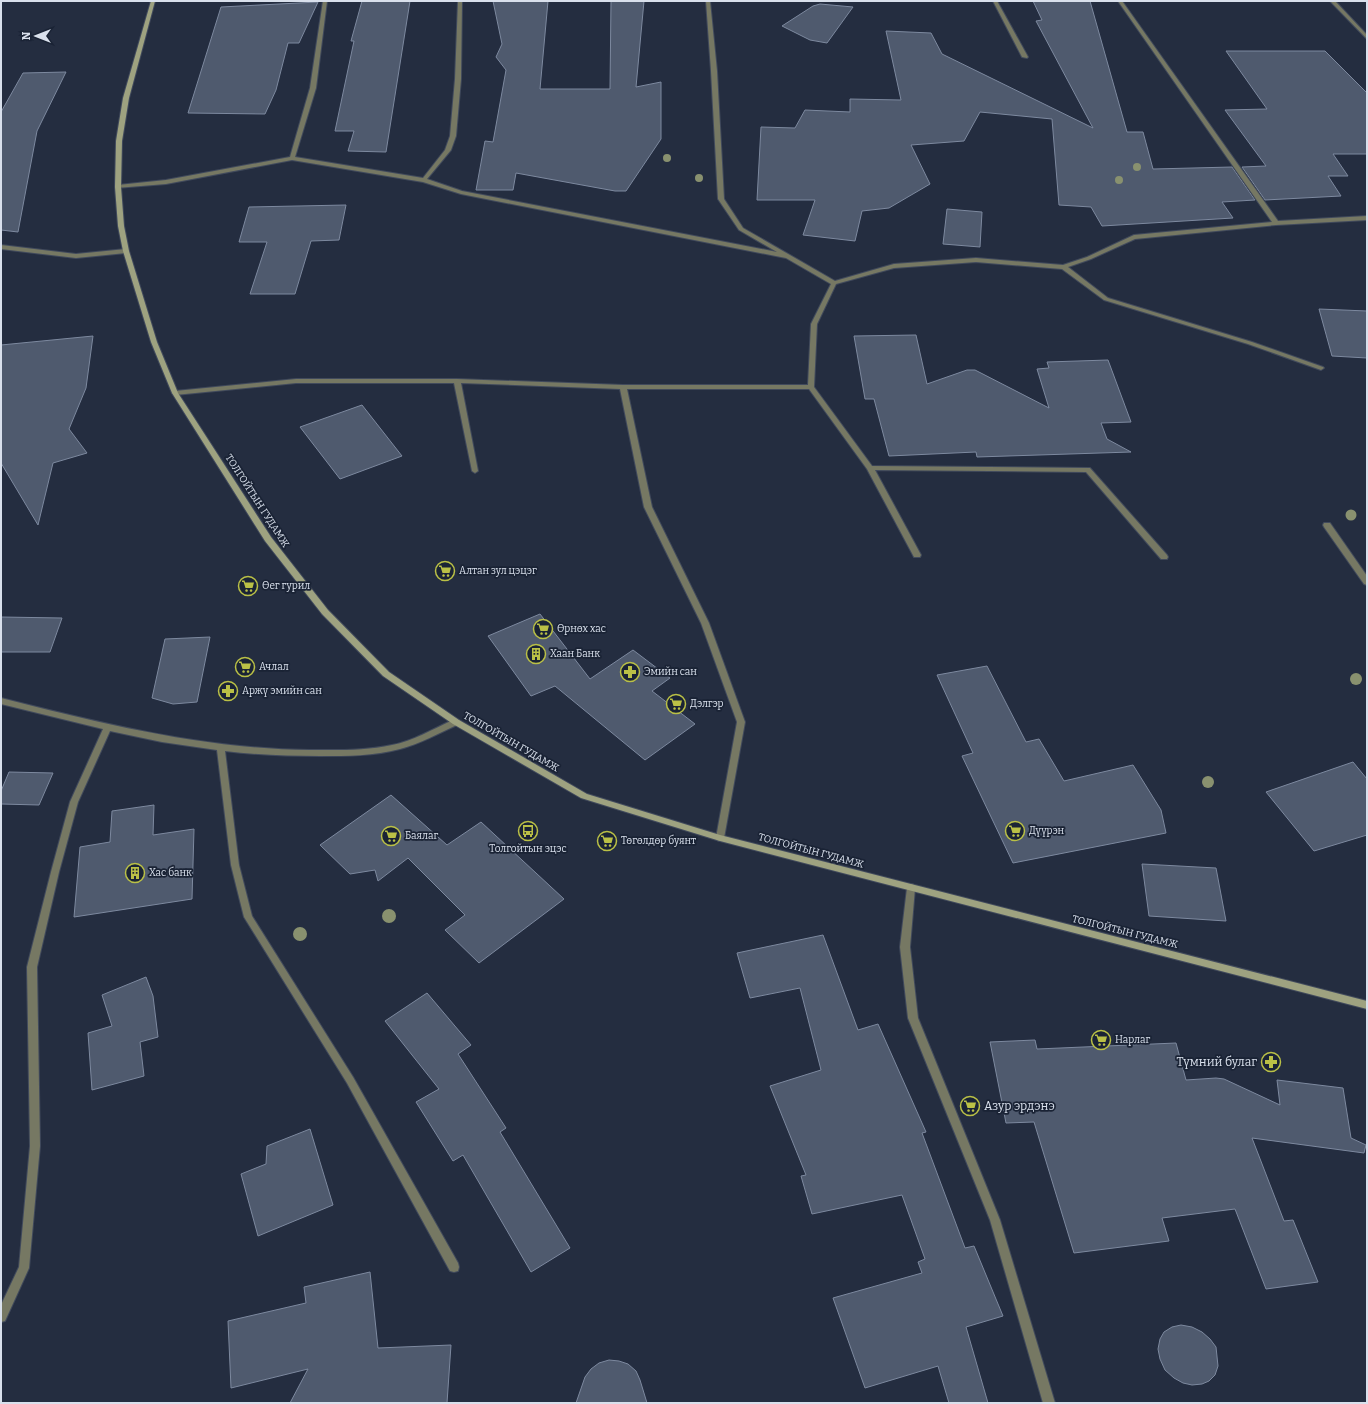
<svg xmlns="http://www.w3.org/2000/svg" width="1368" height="1404" viewBox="0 0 1368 1404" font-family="Bitter,serif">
  <rect width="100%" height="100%" fill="#242d40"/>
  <g fill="#4f5a6e" stroke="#7d899f">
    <polygon points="362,1 410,1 386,152 348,151 354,131 335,131 354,41 351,41"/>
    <polygon points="493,1 548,1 540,89 610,89 611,1 644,1 636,87 661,82 661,139 626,191 615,191 516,173 513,190 476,190 485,141 493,142 506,70 496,57 502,44"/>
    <polygon points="1033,1 1090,1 1127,132 1143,132 1153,169 1232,167 1255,200 1222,202 1233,218 1102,226 1091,207 1059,205 1052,119 980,112 964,141 911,145 930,184 889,208 862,211 855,241 803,235 815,200 757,200 761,127 795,128 805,110 850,112 850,99 901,100 886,31 931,33 942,54 1093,128 1036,21 1042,20"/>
    <polygon points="318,2 299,43 288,43 276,90 265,114 188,113 221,7"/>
    <polygon points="820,4 853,7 827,43 810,40 782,26 813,6"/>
    <polygon points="1226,51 1325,51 1367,93 1367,154 1333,154 1348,176 1328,176 1341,196 1265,200 1242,167 1266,166 1225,110 1267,109"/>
    <polygon points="66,72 37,131 18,232 1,230 1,112 23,73"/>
    <polygon points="346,205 339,240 311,241 295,294 250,294 267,242 239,242 249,207"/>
    <polygon points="947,209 982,212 980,247 943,244"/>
    <polygon points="1319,309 1367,311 1367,358 1332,356"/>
    <polygon points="916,335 927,384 967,370 975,370 1049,408 1037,369 1049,368 1047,362 1108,360 1131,422 1101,423 1107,439 1131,452 977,457 976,452 889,456 874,399 865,399 854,336"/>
    <polygon points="93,336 86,388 69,429 87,453 53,463 38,525 1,463 1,345"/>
    <polygon points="362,405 402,456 340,479 300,427"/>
    <polygon points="540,614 590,679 633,650 670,678 652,691 695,724 645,760 555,686 531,696 488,636"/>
    <polygon points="1,617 62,618 50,652 1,652"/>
    <polygon points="210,637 197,702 173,704 152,698 165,639"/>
    <polygon points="987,666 1026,742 1039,739 1064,781 1133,765 1161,810 1166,833 1013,863 962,756 973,753 937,675"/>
    <polygon points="1353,762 1367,779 1367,835 1314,851 1266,792"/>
    <polygon points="9,772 53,773 39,805 1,804 1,791"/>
    <polygon points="391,795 447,845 481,822 564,899 479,963 445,930 465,915 408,858 378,881 375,870 350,874 320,845"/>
    <polygon points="154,805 153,835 194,829 192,899 74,917 80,847 110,842 112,811"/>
    <polygon points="1142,864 1216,868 1226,921 1149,916"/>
    <polygon points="823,935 858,1030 878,1024 926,1132 922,1133 965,1248 974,1246 1003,1316 966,1327 988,1403 949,1403 938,1366 865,1388 833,1298 922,1273 918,1262 925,1259 902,1195 812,1214 801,1176 806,1175 770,1086 821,1070 800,988 750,998 737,953"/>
    <polygon points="146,977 153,996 158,1037 140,1042 144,1076 92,1090 88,1033 112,1026 102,995"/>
    <polygon points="427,993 471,1045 458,1054 506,1128 500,1132 570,1248 531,1272 463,1155 453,1161 416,1102 439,1089 385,1021"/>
    <polygon points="1035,1040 1037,1049 1176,1043 1186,1080 1216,1078 1224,1079 1280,1105 1277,1080 1343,1088 1351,1138 1366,1145 1364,1153 1252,1138 1284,1221 1293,1220 1318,1282 1266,1289 1235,1209 1162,1218 1169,1241 1074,1253 1034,1122 1006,1123 990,1042"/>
    <polygon points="310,1129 333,1205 258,1236 241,1174 266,1164 267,1146"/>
    <polygon points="370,1272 378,1348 451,1345 447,1403 290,1403 308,1369 231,1388 228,1321 306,1303 304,1287"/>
    <polygon points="1181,1325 1192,1327 1202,1332 1210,1339 1216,1347 1218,1366 1215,1375 1209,1381 1202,1384 1192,1385 1183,1383 1174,1378 1165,1370 1160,1359 1158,1349 1160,1339 1164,1332 1172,1327"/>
    <polygon points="609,1360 619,1361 628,1364 636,1371 640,1380 647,1403 576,1403 585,1377 591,1369 599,1363"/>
  </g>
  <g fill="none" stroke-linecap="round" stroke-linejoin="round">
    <g stroke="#414a5c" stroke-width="2">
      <g id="minor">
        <polygon points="323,1 327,1 316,88 295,157 423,178 445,150 450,136 455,79 458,1 462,1 461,79 456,136 451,150 427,179 462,191 777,252 739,230 718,199 711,71 706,1 710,1 717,71 724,199 743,228 835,281 894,264 976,258 1063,265 1087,257 1134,235 1272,222 1118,1 1122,1 1278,221 1367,216 1367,220 1276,225 1135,239 1091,259 1068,267 1108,298 1252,342 1323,367 1324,368 1321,370 1248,344 1104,300 1062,269 976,262 894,268 836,284 817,324 814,387 872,466 1090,468 1167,555 1168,557 1167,559 1161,559 1086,472 875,470 921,555 920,557 914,557 867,469 809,389 627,389 652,507 709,623 745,722 724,838 723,840 720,841 717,840 716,838 737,722 701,623 644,507 620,389 461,383 478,471 475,473 472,471 454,383 296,383 175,395 172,393 175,391 296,379 457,379 623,385 808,385 811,324 831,284 786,258 461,194 423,182 292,160 166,184 116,188 116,186 118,185 166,180 290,157 310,88"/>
        <polygon points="993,1 997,1 1028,57 1027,58 1022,57"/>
        <polygon points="1330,1 1335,1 1367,35 1367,39"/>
        <polygon points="1,245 76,254 126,249 129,251 126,253 76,258 1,249"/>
        <polygon points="1324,523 1330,523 1367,576 1367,585 1364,584 1324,527 1323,525"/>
        <path d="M1 698C103 724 205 749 310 750 337 750 365 751 392 745 413 741 433 729 453 720H459L460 722 459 724C439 733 420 744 400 749 374 756 347 756 320 756 289 756 257 755 225 751L239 865 252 916 353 1077 458 1263 459 1267 458 1271 454 1272 450 1271 347 1083 244 917 231 865 217 750 162 742 110 731 78 802 59 872 37 967 40 1146 29 1268 5 1321 1 1322V1305L19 1267 30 1146 27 967 51 872 70 802 103 729 1 704Z"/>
      </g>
    </g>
    <g stroke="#414a5c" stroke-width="2">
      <polygon id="tertiary" points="911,884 914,885 915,888 910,947 918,1018 1000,1220 1055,1403 1043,1403 990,1220 908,1018 900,947 907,888 908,885"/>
    </g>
    <g stroke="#414a5c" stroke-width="2">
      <polygon id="secondary" points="151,1 155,1 129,98 122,141 121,187 124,226 129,251 157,342 178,393 271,537 328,610 389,672 459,720 587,794 720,835 1367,1001 1367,1009 720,841 581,798 453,724 383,676 322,614 265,541 172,393 151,342 123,251 118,226 115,187 116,141 123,98"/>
    </g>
    <use href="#minor" fill="#767863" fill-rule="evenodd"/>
    <use href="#tertiary" fill="#767863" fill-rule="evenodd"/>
    <use href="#secondary" fill="#9ea280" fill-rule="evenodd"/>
  </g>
  <g fill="#89916f">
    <circle cx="667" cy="158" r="4"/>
    <circle cx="1137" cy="167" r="4"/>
    <circle cx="699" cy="178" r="4"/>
    <circle cx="1119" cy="180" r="4"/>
    <circle cx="1351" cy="515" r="5.5"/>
    <circle cx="1356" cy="679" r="6"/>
    <circle cx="1208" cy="782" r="6"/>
    <circle cx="389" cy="916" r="7"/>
    <circle cx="300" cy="934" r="7"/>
  </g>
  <defs>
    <g id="supermarket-ring" transform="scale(1)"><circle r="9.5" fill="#1a2335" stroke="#bac046" stroke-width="1.5"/><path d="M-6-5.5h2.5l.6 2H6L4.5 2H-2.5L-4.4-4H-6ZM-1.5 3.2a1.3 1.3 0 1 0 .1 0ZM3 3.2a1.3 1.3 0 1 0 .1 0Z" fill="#bac046"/></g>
    <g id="building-ring" transform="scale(1)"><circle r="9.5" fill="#1a2335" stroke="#bac046" stroke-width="1.5"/><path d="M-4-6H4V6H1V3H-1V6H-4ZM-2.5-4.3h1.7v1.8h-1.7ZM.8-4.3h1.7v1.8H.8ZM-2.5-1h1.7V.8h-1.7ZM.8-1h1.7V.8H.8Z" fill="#bac046"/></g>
    <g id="pharmacy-ring" transform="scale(1)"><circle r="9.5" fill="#1a2335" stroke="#bac046" stroke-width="1.5"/><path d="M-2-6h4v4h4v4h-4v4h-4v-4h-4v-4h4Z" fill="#bac046"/></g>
    <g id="bus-ring" transform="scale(1)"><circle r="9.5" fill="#1a2335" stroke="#bac046" stroke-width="1.5"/><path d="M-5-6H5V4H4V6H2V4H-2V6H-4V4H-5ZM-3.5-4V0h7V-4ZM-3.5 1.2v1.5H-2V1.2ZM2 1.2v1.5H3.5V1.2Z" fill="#bac046"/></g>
  </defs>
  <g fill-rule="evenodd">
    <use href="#supermarket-ring" x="445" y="571"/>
    <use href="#supermarket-ring" x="248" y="586"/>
    <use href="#supermarket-ring" x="543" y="629"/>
    <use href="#building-ring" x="536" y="654"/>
    <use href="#supermarket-ring" x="245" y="667"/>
    <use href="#pharmacy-ring" x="630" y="672"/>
    <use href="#pharmacy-ring" x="228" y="691"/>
    <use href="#supermarket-ring" x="676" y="704"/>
    <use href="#bus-ring" x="528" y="831"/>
    <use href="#supermarket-ring" x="1015" y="831"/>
    <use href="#supermarket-ring" x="391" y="836"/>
    <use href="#supermarket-ring" x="607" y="841"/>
    <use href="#building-ring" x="135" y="873"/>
    <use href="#supermarket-ring" x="1101" y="1040"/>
    <use href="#pharmacy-ring" x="1271" y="1062"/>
    <use href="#supermarket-ring" x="970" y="1106"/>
  </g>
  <g text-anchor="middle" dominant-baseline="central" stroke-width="3.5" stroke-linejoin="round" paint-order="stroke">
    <g font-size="10" fill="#d9e0ec" stroke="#1a2335">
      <text transform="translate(257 501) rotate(57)">ТОЛГОЙТЫН ГУДАМЖ</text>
      <text transform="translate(511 742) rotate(30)">ТОЛГОЙТЫН ГУДАМЖ</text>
      <text transform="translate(811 851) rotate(15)">ТОЛГОЙТЫН ГУДАМЖ</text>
      <text transform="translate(1125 932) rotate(14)">ТОЛГОЙТЫН ГУДАМЖ</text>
    </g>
    <g font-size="10" fill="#d9e0ec" stroke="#1a2335" text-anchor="start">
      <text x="459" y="571">Алтан зул цэцэг</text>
      <text x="262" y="586">Өег гурил</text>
      <text x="557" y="629">Өрнөх хас</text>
      <text x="550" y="654">Хаан Банк</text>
      <text x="259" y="667">Ачлал</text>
      <text x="644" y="672">Эмийн сан</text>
      <text x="242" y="691">Аржү эмийн сан</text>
      <text x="690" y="704">Дэлгэр</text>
      <text x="1029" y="831">Дүүрэн</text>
      <text x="405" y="836">Баялаг</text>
      <text x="621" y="841">Төгөлдөр буянт</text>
      <text x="528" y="849" text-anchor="middle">Толгойтын эцэс</text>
      <text x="149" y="873">Хас банк</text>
      <text x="1115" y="1040">Нарлаг</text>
    </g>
    <g font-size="12" fill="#d9e0ec" stroke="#1a2335" text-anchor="end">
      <text x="1257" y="1062">Түмний булаг</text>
      <text x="984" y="1106" text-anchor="start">Азур эрдэнэ</text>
    </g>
  </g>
  <rect width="1368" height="1404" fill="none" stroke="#d9e0ec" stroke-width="4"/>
  <g transform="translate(36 36) rotate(270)" stroke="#1a2335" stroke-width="3" paint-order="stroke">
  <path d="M0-3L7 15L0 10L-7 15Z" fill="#d9e0ec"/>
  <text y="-6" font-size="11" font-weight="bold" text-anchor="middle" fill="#d9e0ec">N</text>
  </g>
</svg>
